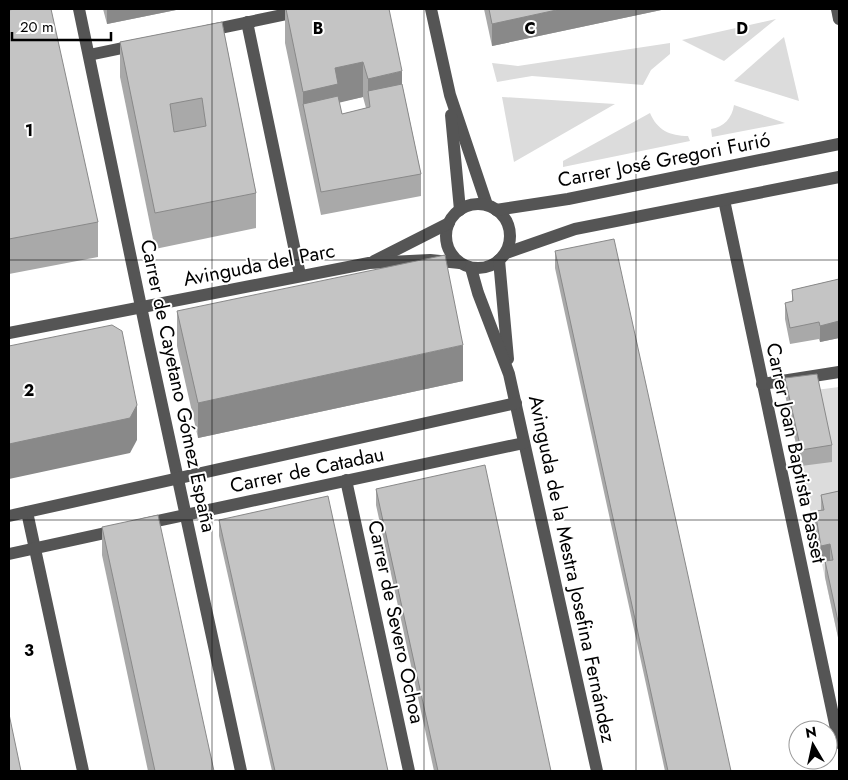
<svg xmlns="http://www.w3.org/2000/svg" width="848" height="780" viewBox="0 0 848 780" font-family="Jost,sans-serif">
  <rect width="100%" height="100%" fill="#fff"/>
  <g fill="#dcdcdc">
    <polygon points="776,19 724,61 682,40"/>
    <polygon points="784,37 799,101 734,81"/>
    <polygon points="670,43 670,54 651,70 643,85 532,76 497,82 492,63 518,66"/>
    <polygon points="502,97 615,104 514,162"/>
    <path d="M734 105 785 123 712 137 711 129C724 127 732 118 734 105Z"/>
    <path d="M650 113C657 130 670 136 688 136L690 141 563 167V161Z"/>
    <polygon points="839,387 839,642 785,394"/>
  </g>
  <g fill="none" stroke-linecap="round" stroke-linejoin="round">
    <g stroke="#555" stroke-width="12">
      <polyline points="79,9 149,345 241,771"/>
      <polyline points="431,9 450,95 487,205"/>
      <polyline points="837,9 839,19"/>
      <polyline points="247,22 300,275"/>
      <polyline points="206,31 311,9"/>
      <polyline points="89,55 137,45"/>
      <polyline points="451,115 460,210"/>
      <polyline points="724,200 839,743"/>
      <circle cx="478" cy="236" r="32"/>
      <polyline points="496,210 568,199 839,144"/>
      <polyline points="506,253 575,229 839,177"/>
      <polyline points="499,260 508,359"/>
      <polyline points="374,261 449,223"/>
      <polyline points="471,268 478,293 509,374 597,771"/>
      <polyline points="9,333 369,263 430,260 460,263"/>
      <polyline points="762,384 839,372"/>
      <polyline points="346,480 409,771"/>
      <polyline points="27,512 83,771"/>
      <polyline points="9,516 516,403"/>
      <polyline points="143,524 524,443"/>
      <polyline points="9,554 119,530"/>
    </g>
  </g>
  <g fill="#a9a9a9" fill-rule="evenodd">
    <polygon points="9,9 98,222 98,257 9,274"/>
    <polygon points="103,9 181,9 107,24"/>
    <path d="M285 9 402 84 421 174V196L321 215 285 43ZM363 97 366 108 342 114 339 102Z"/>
    <polygon points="484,9 666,9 492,46"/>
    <polygon points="222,22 256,193 256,228 155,249 120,77 120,42"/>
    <polygon points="555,251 731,771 665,771 555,268"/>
    <polygon points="839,279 839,338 820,342 819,339 790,344 785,319 785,303 792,301 792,290"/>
    <polygon points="177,311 463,381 198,438 177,346"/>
    <polygon points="785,378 832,445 832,462 801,466 785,394"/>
    <polygon points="376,489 551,771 434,771 376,505"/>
    <polygon points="839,491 839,642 825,577 825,561 821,562 815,527 815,511 821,510 821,495"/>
    <polygon points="219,520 388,771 272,771 219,536"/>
    <polygon points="102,527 214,771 148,771 102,555"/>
  </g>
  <g fill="#898989">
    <polygon points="107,9 181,9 107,24"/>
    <polygon points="561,9 666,9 492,46 492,24"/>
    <polygon points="363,62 363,97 338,103 303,104 303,92 335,68"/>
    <polygon points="402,71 402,107 368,91 368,79"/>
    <polygon points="839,321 839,338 820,342 820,326"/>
    <polygon points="463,345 463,381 198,438 198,403"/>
    <polygon points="137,405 137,440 130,453 9,479 9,444"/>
    <polygon points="830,544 830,560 821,562 821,546"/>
  </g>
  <g fill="#c4c4c4" stroke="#898989" fill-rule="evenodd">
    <polygon points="15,9 51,9 98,222 9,239 9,10"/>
    <polygon points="286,9 389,9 402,71 368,79 363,62 335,68 338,84 303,92"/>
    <polygon points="489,9 561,9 492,24"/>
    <path d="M222 22 256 193 155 213 120 42ZM202 98 206 126 174 132 170 104Z"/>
    <polygon points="402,84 421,174 321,192 303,104 338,96 342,114 370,107 368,91"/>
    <polygon points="614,239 731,771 668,771 555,251"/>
    <polygon points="445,255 463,345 198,403 177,311"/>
    <polygon points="839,279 839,321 820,326 819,322 790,328 785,303 793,301 792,290"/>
    <polygon points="112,325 122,331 137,405 130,418 9,444 9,346"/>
    <polygon points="817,374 832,445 801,450 785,378"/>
    <polygon points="485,465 551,771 438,771 376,489"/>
    <polygon points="839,491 839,626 825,561 833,560 830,544 821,546 815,511 824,510 821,495"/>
    <polygon points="328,496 388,771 275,771 219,520"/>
    <polygon points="158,515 214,771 155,771 102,527"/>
    <polygon points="9,714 21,771 9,771"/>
  </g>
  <path fill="none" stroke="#000" stroke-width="1" stroke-opacity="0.55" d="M212 9V771M424 9V771M636 9V771M9 260H839M9 520H839"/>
  <g text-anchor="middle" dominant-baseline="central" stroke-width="4" stroke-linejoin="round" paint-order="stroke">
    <g font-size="20" fill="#000" stroke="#fff">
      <text transform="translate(664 160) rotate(-11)">Carrer José Gregori Furió</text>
      <text transform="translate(259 265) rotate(-11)">Avinguda del Parc</text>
      <text transform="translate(178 386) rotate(78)">Carrer de Cayetano Gómez España</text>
      <text transform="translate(796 453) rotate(78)">Carrer Joan Baptista Basset</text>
      <text transform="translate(307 470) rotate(-12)">Carrer de Catadau</text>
      <text transform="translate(572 569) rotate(78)">Avinguda de la Mestra Josefina Fernández</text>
      <text transform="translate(396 622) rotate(78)">Carrer de Severo Ochoa</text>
    </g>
  </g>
  <g font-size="16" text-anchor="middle" font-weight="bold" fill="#000" stroke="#fff" stroke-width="4" stroke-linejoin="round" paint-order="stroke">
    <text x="318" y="34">B</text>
    <text x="530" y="34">C</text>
    <text x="742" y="34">D</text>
    <text x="29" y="136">1</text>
    <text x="29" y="396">2</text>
    <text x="29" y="656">3</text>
  </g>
  <rect width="848" height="780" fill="none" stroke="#000000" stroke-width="20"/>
  <g transform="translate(813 745) rotate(351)"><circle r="24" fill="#ffffff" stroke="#999999"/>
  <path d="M0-4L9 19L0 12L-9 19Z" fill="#000000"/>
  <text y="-8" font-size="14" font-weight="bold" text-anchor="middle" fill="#000000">N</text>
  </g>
  <path d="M12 32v8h99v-8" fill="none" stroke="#000000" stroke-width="2.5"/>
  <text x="20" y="32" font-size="15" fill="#000000" stroke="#ffffff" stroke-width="4" paint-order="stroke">20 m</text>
</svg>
